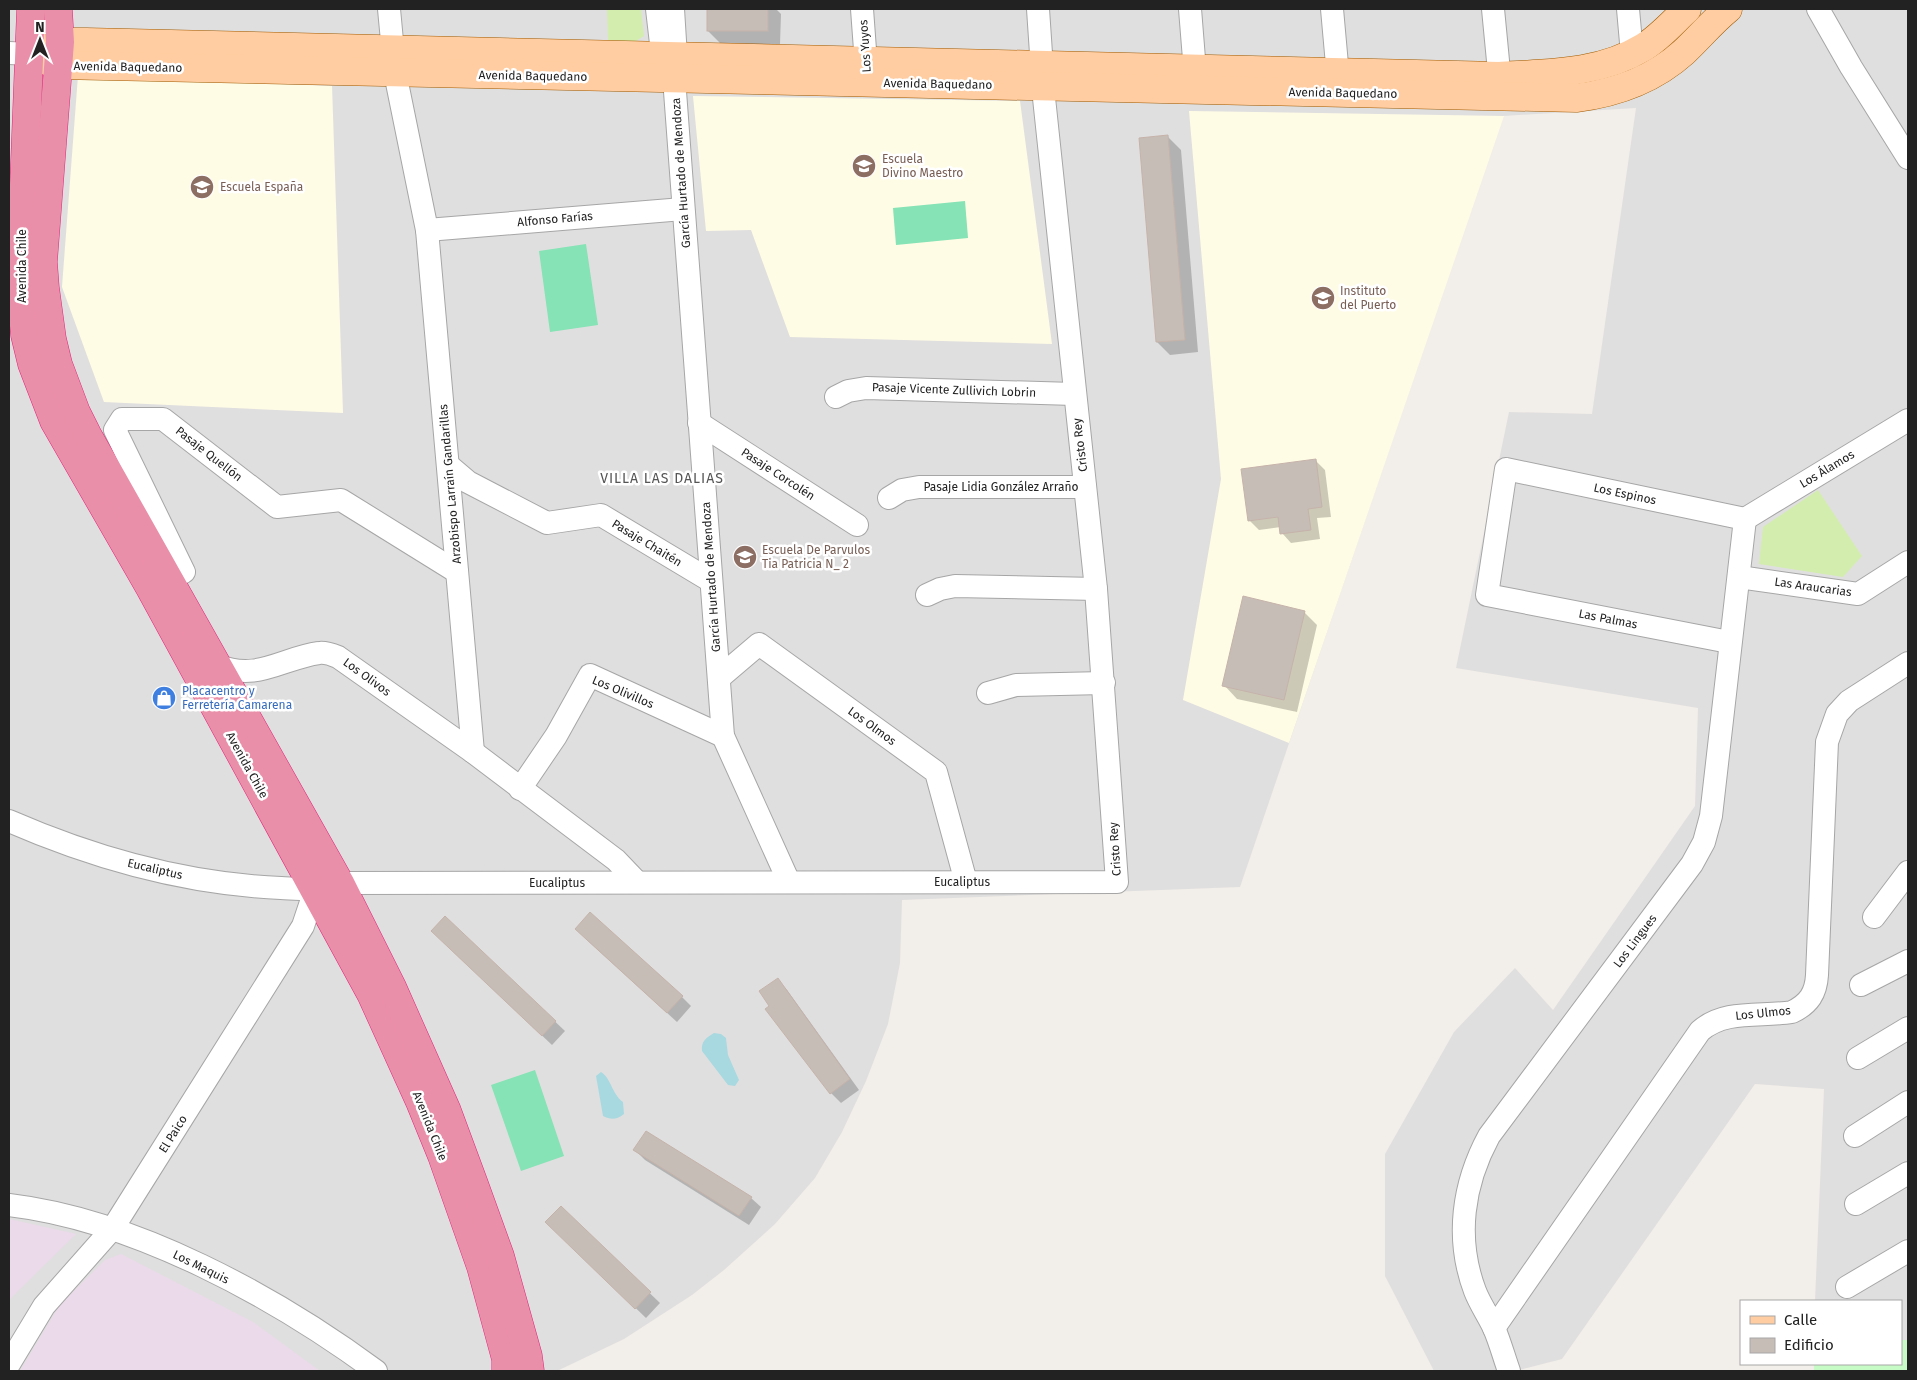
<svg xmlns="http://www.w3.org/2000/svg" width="1917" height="1380" viewBox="0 0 1917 1380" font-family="'Fira Sans',sans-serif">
  <rect width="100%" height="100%" fill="#f2eee9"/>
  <polygon fill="#e0dfdf" points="9,9 1908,9 1908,1371 1814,1371 1814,1364 1901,1364 1901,1301 1815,1301 1824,1089 1755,1084 1562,1359 1515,1371 1434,1371 1385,1276 1385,1154 1454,1032 1515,968 1553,1010 1695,806 1698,708 1456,668 1509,412 1592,414 1636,108 1503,116 1240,887 902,900 900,963 888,1024 866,1081 842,1132 815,1178 775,1224 724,1270 692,1295 624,1339 557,1371 9,1371"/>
  <g fill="#ebdaea">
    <polygon points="9,1219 76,1234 9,1300"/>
    <polygon points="121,1254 253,1322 320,1371 20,1371 59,1306 105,1260"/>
  </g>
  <g fill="#fffce5">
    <polygon points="78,76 332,86 343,413 104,402 62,287"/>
    <polygon points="693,96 1020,101 1052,344 790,337 751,230 706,231"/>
    <polygon points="1189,111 1504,116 1289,743 1183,700 1221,479"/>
  </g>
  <g fill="#d3edae">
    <polygon points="607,9 641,9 644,36 636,41 608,41"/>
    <polygon points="1818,490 1862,556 1843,577 1759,564 1763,527"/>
  </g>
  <polygon fill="#c7fbc6" points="1901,1340 1908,1340 1908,1371 1814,1371 1814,1364 1901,1364"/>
  <g fill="#85e3b5">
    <polygon points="965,201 968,238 896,245 893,208"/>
    <polygon points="586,244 598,325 550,332 539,251"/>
    <polygon points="535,1070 564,1156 521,1171 491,1085"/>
  </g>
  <g fill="#a8d9e0">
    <path d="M714 1033 721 1034 726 1038 728 1055 739 1080 735 1086 728 1085 702 1051C701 1041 706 1038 714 1033Z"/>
    <path d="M601 1072C611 1078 612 1094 623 1102L624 1114C616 1120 611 1120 603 1116L596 1076Z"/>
  </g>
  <g fill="#0003">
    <polygon points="709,9 776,9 781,14 780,44 721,44 708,31"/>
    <polygon points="1168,137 1181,150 1198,352 1170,355 1157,342"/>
    <polygon points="1315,460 1325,470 1331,517 1317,518 1320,539 1291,543 1282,533 1281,527 1259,530 1249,520"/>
    <polygon points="1304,612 1317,625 1297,712 1237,699 1224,685"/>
    <polygon points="445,917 565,1031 552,1045 442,941"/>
    <polygon points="586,939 682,997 691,1006 677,1022"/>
    <polygon points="777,980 787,990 859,1090 841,1103 831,1093 771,1007"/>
    <polygon points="635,1150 751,1198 761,1207 749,1225 645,1160"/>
    <polygon points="561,1208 660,1303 646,1318 557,1232"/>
  </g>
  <g fill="#c7bdb7" stroke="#c5b3aa">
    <rect x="707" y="9" width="61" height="22"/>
    <polygon points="1168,135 1185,340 1156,342 1139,138"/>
    <polygon points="1316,459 1322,507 1308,509 1311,530 1280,534 1278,517 1248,521 1241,469"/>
    <polygon points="1243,596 1305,611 1284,700 1222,686"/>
    <polygon points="590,912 683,996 667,1013 575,929"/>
    <polygon points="445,916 556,1021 542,1036 431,931"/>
    <polygon points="778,978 850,1079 830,1094 765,1009 769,1006 759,991"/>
    <polygon points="646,1131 752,1197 739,1216 633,1150"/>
    <polygon points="561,1206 651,1292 635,1309 545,1222"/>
  </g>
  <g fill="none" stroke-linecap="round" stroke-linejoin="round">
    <g stroke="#a6a6a6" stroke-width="24">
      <g id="minor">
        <polyline points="389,9 395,73 427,230 473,752"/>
        <polyline points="657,9 662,52"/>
        <polyline points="673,9 676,57 674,78 723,736 789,882"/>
        <polyline points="862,9 867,77"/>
        <polyline points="1190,9 1196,84"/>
        <polyline points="1332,9 1339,87"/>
        <polyline points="1493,9 1501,92"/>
        <polyline points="1628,9 1632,54"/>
        <polyline points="1818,9 1851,67 1908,158"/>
        <polyline points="9,53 30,54"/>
        <polyline points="427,230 683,209"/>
        <polyline points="836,397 848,391 866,388 1074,394"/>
        <polyline points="699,423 857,525"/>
        <polyline points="448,465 468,482 547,523 601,515 711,581"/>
        <polyline points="889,498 902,490 919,487 1085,487"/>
        <polyline points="1745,519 1908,420"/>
        <polyline points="1739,577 1858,594 1908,562"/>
        <polyline points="169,579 184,572 115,430 122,419 163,419 277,507 341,500 457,572"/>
        <polyline points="927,595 940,589 955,586 1096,589"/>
        <polyline points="1729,642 1487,595 1506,469 1745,519"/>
        <path d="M217 665C257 682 282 658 319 653 325 652 333 655 338 657L473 752 616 860 637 882"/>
        <polyline points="719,678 759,644 936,772 966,882"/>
        <polyline points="988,693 1016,685 1104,683"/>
        <polyline points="520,789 556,736 590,675 723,736"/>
        <path d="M9 821C94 858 187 884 281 888 301 889 321 892 340 883L1117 882 1096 589 1044 98 1038 9"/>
        <polyline points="1874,917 1908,872"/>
        <polyline points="1861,985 1908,961"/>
        <polyline points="1858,1058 1908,1028"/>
        <polyline points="1855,1136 1908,1102"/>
        <polyline points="1856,1204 1908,1173"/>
        <path d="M9 1205C135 1220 274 1296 376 1371"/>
        <polyline points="1847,1287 1908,1251"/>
        <path d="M1494 1328 1700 1031C1725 1009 1761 1017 1792 1012 1809 1004 1816 993 1817 975L1827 742 1837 714 1849 701 1908 663"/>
        <polyline points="9,1364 44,1306 113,1228 303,926 315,890"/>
        <path d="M1509 1371C1504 1357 1500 1342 1494 1328 1488 1315 1480 1304 1475 1291 1455 1238 1463 1184 1489 1136L1692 864 1704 842 1711 816 1745 519"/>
      </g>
    </g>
    <g stroke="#a05b00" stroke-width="29">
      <g id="major">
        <path d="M38 51 60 42H86L1499 76C1549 73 1600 74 1644 47 1660 37 1673 22 1687 9"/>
        <path d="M30 54 57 65 1576 98C1616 93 1653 80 1684 52 1699 38 1712 22 1728 9"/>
      </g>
    </g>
    <g stroke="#e12578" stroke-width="29">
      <g id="highway">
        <polyline points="31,9 20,286 25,335 32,364 54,421 150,588 371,994 420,1102 442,1156 481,1267 506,1359 506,1371"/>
        <polyline points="58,9 60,42 43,262 45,288 52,339 58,364 76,412 87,434 340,883 392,987 447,1111 474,1184 500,1256 528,1356 530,1371"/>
      </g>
    </g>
    <use href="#minor" stroke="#fff" stroke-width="22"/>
    <use href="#major" stroke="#ffcda1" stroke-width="28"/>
    <use href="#highway" stroke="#ea8fa9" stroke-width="28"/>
  </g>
  <defs>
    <g id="school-disc" transform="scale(1.25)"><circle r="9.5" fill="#8d6e63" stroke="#fff"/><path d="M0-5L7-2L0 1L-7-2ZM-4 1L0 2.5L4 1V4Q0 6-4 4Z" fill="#fff"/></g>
    <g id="shop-disc" transform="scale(1.25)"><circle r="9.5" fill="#3f7fe0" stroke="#fff"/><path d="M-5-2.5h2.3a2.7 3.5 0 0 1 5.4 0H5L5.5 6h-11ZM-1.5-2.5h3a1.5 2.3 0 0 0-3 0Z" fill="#fff"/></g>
  </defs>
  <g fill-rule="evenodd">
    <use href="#school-disc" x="864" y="166"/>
    <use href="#school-disc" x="202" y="187"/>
    <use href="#school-disc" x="1323" y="298"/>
    <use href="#school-disc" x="745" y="557"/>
    <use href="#shop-disc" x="164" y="698"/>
  </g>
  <g text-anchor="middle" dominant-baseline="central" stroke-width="5" stroke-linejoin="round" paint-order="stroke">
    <g font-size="12" fill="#222" stroke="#fff">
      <text transform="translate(865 46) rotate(-94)">Los Yuyos</text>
      <text transform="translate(128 67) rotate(1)">Avenida Baquedano</text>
      <text transform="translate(533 76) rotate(1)">Avenida Baquedano</text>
      <text transform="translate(938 84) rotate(1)">Avenida Baquedano</text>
      <text transform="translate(1343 93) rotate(1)">Avenida Baquedano</text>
      <text transform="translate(681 173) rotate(-94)">García Hurtado de Mendoza</text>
      <text transform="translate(555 219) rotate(-5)">Alfonso Farías</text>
      <text transform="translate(22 266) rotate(-90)">Avenida Chile</text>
      <text transform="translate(954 390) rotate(2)">Pasaje Vicente Zullivich Lobrin</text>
      <text transform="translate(1080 445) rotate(-97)">Cristo Rey</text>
      <text transform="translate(209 454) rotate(38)">Pasaje Quellón</text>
      <text transform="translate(1827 469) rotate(-31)">Los Álamos</text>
      <text transform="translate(778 474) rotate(33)">Pasaje Corcolén</text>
      <text transform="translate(450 484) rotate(-95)">Arzobispo Larraín Gandarillas</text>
      <text x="1001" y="487">Pasaje Lidia González Arraño</text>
      <text transform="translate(1625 494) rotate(12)">Los Espinos</text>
      <text transform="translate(647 543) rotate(31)">Pasaje Chaitén</text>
      <text transform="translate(711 577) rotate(-94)">García Hurtado de Mendoza</text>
      <text transform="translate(1813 587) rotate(8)">Las Araucarias</text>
      <text transform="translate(1608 619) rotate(11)">Las Palmas</text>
      <text transform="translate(367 677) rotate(36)">Los Olivos</text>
      <text transform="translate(623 692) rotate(23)">Los Olivillos</text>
      <text transform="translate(872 726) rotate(36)">Los Olmos</text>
      <text transform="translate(247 765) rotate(61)">Avenida Chile</text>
      <text transform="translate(1115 849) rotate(-94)">Cristo Rey</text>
      <text transform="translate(155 869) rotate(13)">Eucaliptus</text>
      <text x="962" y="882">Eucaliptus</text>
      <text x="557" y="883">Eucaliptus</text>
      <text transform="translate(1635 941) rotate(-53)">Los Lingues</text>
      <text transform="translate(1763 1013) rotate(-6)">Los Ulmos</text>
      <text transform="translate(430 1126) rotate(68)">Avenida Chile</text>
      <text transform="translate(173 1134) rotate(-58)">El Paico</text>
      <text transform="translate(201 1267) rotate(26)">Los Maquis</text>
    </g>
    <g font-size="12" fill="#785e54" stroke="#fff" text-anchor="start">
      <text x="882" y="159">Escuela<tspan x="882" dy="14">Divino Maestro</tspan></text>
      <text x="220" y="187">Escuela España</text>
      <text x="1340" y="291">Instituto<tspan x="1340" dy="14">del Puerto</tspan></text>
      <text x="762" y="550">Escuela De Parvulos<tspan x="762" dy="14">Tia Patricia N_ 2</tspan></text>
    </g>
    <g font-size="12" fill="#366cbe" stroke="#fff" text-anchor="start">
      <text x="182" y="691">Placacentro y<tspan x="182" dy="14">Ferretería Camarena</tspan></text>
    </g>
    <g font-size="14" letter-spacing="1" fill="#555" stroke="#fff">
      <text x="662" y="478">VILLA LAS DALIAS</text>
    </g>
  </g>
  <rect width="1917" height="1380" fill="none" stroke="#222222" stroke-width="20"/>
  <rect x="1740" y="1300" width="162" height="65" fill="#ffffff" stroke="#a7a7a7"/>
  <rect x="1750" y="1316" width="25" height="8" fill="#ffcda1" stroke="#a7a7a7"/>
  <text x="1784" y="1325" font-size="15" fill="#222222">Calle</text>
  <rect x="1750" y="1338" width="25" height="15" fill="#c7bdb7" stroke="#a7a7a7"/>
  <text x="1784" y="1350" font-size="15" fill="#222222">Edificio</text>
  <g transform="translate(40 40)" stroke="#ffffff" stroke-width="4" paint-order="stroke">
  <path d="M0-4L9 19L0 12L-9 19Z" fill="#222222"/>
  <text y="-8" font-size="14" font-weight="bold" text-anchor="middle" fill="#222222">N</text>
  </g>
</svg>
